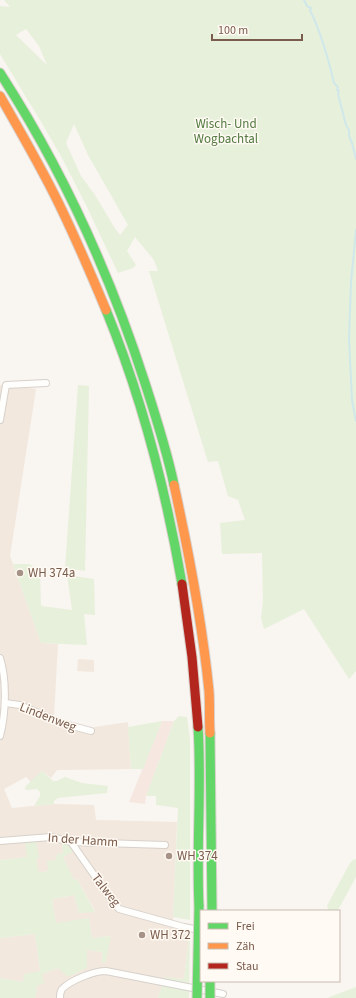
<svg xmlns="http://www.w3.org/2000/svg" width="356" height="998" viewBox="0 0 356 998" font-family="'Source Sans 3',sans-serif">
  <rect width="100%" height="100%" fill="#f9f5f0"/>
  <g fill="#f2e8de">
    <polygon points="0,385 36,389 10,556 41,643 58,644 54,716 88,728 128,722 131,769 57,770 51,778 42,771 31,782 26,777 4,789 12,808 54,804 94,805 96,820 177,822 173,924 190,927 184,979 165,977 158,998 35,998 37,986 42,974 58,968 87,950 102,952 108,948 110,936 92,938 89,918 56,924 52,899 74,895 79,913 95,911 77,879 74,881 63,857 63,853 56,860 48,871 38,873 36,859 39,858 28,857 0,860"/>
    <polygon points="78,659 94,660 94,672 77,671"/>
    <polygon points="35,934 40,971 23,982 0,978 0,938"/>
  </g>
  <polygon fill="#f6e8e1" points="162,721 174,721 146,796 145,804 129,802"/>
  <g fill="#e7f0db" fill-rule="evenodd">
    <path d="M4 0H356V671L349 679 304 609 264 629 261 618 263 601 262 553 222 554 220 523 245 520 238 500 228 496 218 461 208 462 149 271H158L154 260 135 237 127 251 136 265 133 268 118 273 86 205 62 158 43 125 0 54V6L10 7ZM26 29 39 46 47 65 16 35ZM74 124 88 155 128 225 120 235 114 227 95 195 81 176 66 143Z"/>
    <polygon points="78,385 89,386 85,571 65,568"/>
    <polygon points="13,564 29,564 40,570 41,606 72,610 67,575 94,579 95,615 84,614 87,645 41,643"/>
    <polygon points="179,716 187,717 190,740 190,920 173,917 178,808 156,805 156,796 146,796 174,721"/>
    <polygon points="162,721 143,769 131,769 128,727"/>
    <polygon points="42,771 53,781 57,781 65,777 68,778 82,783 108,786 107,793 58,798 54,801 54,804 34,806 40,796 40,792 37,789 26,790 25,788 26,786"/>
    <polygon points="36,841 39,858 36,859 39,873 48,871 47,861 56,860 55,855 63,853 62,843 69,845 74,851 63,857 74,880 77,879 95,912 79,913 74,895 52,899 56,923 89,918 92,938 111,936 106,962 102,963 102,952 87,950 87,968 68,977 58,968 42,974 44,983 37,986 35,998 0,998 0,978 23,982 24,974 40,971 35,934 0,938 0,860 27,857 25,842"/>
    <polygon points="356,859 356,877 338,910 329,911 327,906 329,902 350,863 353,860"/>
    <polygon points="190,927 189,998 158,998 165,977 184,979"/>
    <polygon points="356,987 356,998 327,998"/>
  </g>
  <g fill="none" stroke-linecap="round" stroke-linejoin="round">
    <g stroke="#d0e8ea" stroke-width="2">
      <path d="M304 0 307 6 311 8 310 10C321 33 328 57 334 83L338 87 337 90 339 91 338 94 346 125 349 130V136L352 143 356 159"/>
      <polyline points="356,230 351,282 349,339 352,400 356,421"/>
    </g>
    <g stroke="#d7d1cb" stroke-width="8">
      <g id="street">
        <polyline points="0,420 6,385 46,383"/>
        <path d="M0 658C7 680 6 713 0 736"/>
        <polyline points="5,703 20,705 61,723 91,731"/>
        <polyline points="0,841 51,837 71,842 165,845"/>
        <polyline points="71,842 113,902 119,909 184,927 199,930"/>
        <path d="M60 998C60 995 60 992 62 989 71 980 94 971 106 971L223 994"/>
      </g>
    </g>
    <g stroke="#dad1cc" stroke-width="11">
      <g id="fast">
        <path d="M0 73C62 169 110 274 145 383 156 417 167 451 174 485"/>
        <path d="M106 310C142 398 166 491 182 584"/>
        <path d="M198 727C202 787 196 846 199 906"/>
        <polyline points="210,733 212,911"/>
      </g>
    </g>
    <g stroke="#dad1cc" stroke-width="11">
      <g id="slow">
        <path d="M0 96C20 131 41 167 59 204 76 239 91 274 106 310"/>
        <path d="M174 485C189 553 202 621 209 691 210 705 209 719 210 733"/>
      </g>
    </g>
    <g stroke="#dad1cc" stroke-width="11">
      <polyline id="jam" points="182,584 192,657 198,727"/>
    </g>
    <use href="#street" stroke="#fefefd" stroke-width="6"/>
    <use href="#fast" stroke="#63d668" stroke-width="9"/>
    <use href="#slow" stroke="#ff974d" stroke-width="9"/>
    <use href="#jam" stroke="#b3261e" stroke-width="9"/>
    <g stroke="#dad1cc" stroke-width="11" stroke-linecap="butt">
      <g id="fast-bridge">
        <polyline points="210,981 210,998"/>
        <polyline points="197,998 199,906"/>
      </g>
    </g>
    <use href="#fast-bridge" stroke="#63d668" stroke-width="9"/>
  </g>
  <g fill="#a69286" stroke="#fffaf3" stroke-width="1.5">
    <circle cx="20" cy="573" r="4"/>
    <circle cx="169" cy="856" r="4"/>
    <circle cx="142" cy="935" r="4"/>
  </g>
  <g text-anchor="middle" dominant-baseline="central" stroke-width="3" stroke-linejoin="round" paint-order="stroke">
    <g font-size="13" fill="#537a41" stroke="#fffaf3">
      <text x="226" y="124">Wisch- Und<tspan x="226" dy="15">Wogbachtal</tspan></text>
    </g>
    <g font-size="13" fill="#7a5c4d" stroke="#fffaf3" text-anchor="start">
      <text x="28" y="573">WH 374a</text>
      <text x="177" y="856">WH 374</text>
      <text x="150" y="935">WH 372</text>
    </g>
    <g font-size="13" fill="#7a5c4d" stroke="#fffaf3">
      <text transform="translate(48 717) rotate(21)">Lindenweg</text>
      <text transform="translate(83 840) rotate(4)">In der Hamm</text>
      <text transform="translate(106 890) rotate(52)">Talweg</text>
    </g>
  </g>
  <rect x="200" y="910" width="140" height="72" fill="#fffaf3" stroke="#cabbb1"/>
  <rect x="208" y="923" width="20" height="6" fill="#63d668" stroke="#cabbb1"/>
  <text x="236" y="930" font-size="12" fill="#7a5c4d">Frei</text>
  <rect x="208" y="943" width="20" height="6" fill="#ff974d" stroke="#cabbb1"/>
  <text x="236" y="950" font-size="12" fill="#7a5c4d">Zäh</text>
  <rect x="208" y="963" width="20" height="6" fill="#b3261e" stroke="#cabbb1"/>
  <text x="236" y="970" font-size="12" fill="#7a5c4d">Stau</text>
  <path d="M212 34v6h90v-6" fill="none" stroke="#7a5c4d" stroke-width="2"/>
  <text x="218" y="34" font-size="12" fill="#7a5c4d" stroke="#fffaf3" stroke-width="3" paint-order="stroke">100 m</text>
</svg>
